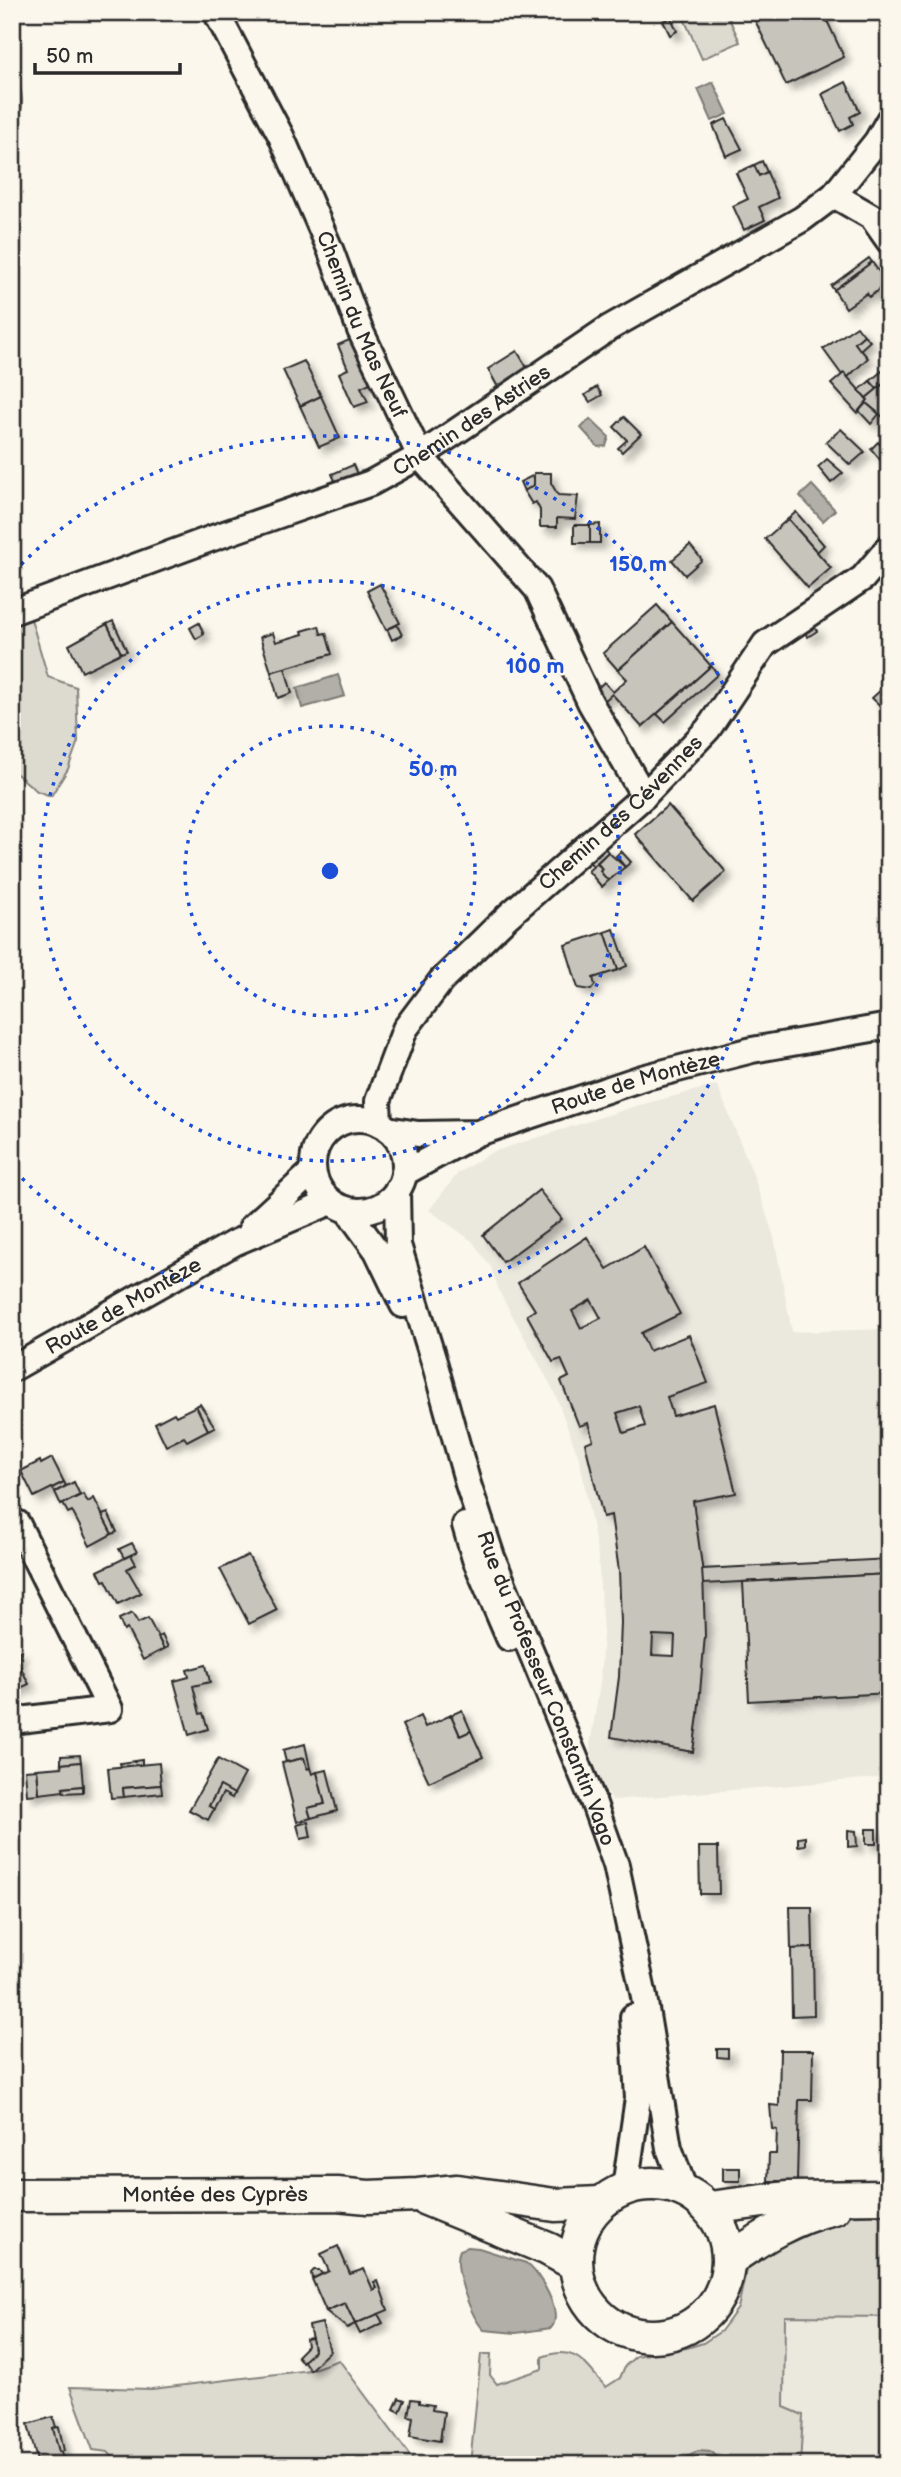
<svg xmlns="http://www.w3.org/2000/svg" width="901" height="2477" viewBox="0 0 901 2477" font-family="'Balsamiq Sans',sans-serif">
  <defs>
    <filter id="shadow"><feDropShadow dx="6" dy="6" stdDeviation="3.5" flood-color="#0004"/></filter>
  </defs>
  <rect width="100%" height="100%" fill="#fbf7ec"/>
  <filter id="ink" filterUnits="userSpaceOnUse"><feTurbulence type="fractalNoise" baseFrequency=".0143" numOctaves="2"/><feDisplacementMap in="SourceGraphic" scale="14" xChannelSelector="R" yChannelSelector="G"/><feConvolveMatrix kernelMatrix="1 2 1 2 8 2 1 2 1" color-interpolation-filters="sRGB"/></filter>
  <g filter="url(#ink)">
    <g fill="#ebe8de">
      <polygon points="717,1085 753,1174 774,1237 792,1332 889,1329 889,1777 612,1800 595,1772 590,1744 600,1684 603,1634 598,1556 580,1461 554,1391 500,1293 491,1267 472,1241 429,1210 458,1173 492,1152 636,1106"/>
      <polygon points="785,2316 889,2317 889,2465 800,2465 803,2415 784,2407"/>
    </g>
    <g fill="#dddad0" stroke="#84827e" stroke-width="2">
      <polygon points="681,12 726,12 740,42 702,59"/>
      <path d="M12 61C17 79 32 109 12 122Z"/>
      <polygon points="31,619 48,677 76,687 78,741 68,769 51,796 37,791 12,770 12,625"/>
      <path d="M889 2213V2317L785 2316 784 2407 803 2415 800 2465H470L481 2354H491L490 2375 497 2384 542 2369V2357C577 2344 585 2365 606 2387L620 2378 625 2366 636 2356 687 2348 703 2343 721 2331 738 2308 746 2271 757 2258 805 2236 832 2217Z"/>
      <polygon points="339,2360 417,2465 120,2465 108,2452 93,2450 70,2387 152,2389 310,2370"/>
    </g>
    <g fill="#b1afa7" stroke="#7b7a75" stroke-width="2">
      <polygon points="713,82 728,114 712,121 698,89"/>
      <polygon points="590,419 609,437 606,446 598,447 581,428"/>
      <polygon points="812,485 835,510 823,521 800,496"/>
      <polygon points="338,675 345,696 302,708 297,688"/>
      <path d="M468 2247 479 2248 526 2263C540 2273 564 2314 551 2328L516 2333 484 2330C471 2317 452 2267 460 2250Z"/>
      <polygon points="698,2451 712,2452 725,2465 674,2465"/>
    </g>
    <g fill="#c7c4bc" stroke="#2b2b2b" stroke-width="2" fill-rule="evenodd" filter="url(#shadow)">
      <polygon points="751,12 823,12 844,57 786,85"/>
      <polygon points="671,17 677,31 670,35 663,21"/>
      <polygon points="846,82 860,112 850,117 853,124 840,131 822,94"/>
      <polygon points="726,119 742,149 726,156 713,125"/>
      <polygon points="762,161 767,172 759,176 754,165"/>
      <polygon points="754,165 759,176 767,172 778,198 759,207 765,220 744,230 733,206 748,199 736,173"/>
      <polygon points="869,258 872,262 834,290 831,286"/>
      <polygon points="872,262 885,280 882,282 884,286 869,297 867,293 846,308 834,290"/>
      <polygon points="857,326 864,335 855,343 868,358 848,377 844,373 842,375 823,349"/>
      <polygon points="864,335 870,341 860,350 855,343"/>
      <polygon points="356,337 377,380 361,387 368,402 354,407 339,373 348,369 338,345"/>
      <polygon points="517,351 529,371 499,389 488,369"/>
      <polygon points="304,361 321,396 300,406 283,370"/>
      <polygon points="889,365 889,379 877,389 870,381"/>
      <polygon points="844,373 868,400 857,413 831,384"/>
      <polygon points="888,380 889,381 889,422 866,403 868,400 866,398"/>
      <polygon points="870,381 877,389 866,398 859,390"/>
      <polygon points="597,387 602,395 590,402 585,395"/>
      <polygon points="321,396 340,438 319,447 300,406"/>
      <polygon points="866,403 879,414 871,424 859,411"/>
      <polygon points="624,417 641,434 622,452 618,448 627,440 614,427"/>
      <polygon points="841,429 865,452 850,465 826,442"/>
      <polygon points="878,442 889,454 882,462 871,449"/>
      <polygon points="827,459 843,473 831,483 818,467"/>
      <polygon points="353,465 360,481 339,490 332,474"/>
      <polygon points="534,473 551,473 551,483 558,495 578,496 575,519 557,518 557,527 540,527 540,510 536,502 532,504 524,491 534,485"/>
      <polygon points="534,475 534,485 524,491 520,482"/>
      <polygon points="796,512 824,545 817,552 788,519"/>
      <polygon points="788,519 831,568 808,588 765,539"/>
      <polygon points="600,524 600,543 590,543 590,525"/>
      <rect x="574" y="525" width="16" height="18"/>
      <polygon points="690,545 702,560 685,575 672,560"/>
      <polygon points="380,584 400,623 386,630 367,591"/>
      <polygon points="657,605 672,622 618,670 603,653"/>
      <polygon points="113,621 127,651 121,653 107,624"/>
      <polygon points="672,622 711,666 642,727 612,694 602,703 593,693 604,682 613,692 627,679 618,670"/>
      <polygon points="199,623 204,634 196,639 190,628"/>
      <polygon points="107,624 121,653 82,672 69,645"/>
      <polygon points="397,625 402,635 392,640 387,629"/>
      <polygon points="319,626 321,634 326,633 332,654 271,672 260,637 273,633 276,642 303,634 302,631"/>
      <polygon points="814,626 817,631 808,637 804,632"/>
      <polygon points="711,666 718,674 665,722 657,714"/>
      <polygon points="285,668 292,693 278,698 271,672"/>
      <polygon points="883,688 889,693 889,714 872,698"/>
      <polygon points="668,805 726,872 693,901 635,834"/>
      <polygon points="605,848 608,852 593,866 589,862"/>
      <polygon points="621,851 631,862 625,867 616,856"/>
      <polygon points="608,852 625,867 608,881 600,871 602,869 597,863"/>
      <polygon points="597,863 602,869 600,871 608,881 602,887 588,871"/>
      <polygon points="614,929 627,966 618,970 605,932"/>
      <polygon points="605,932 618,970 593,978 595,985 591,990 578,988 565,945"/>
      <polygon points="539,1190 562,1219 503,1262 483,1235"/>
      <path d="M587 1237 607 1269 644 1247 680 1314 641 1333 649 1351 689 1335 708 1383 667 1397 673 1416 714 1404 736 1493 693 1501 703 1573 705 1635 698 1715 693 1752 611 1737 619 1677 621 1622 619 1571 611 1515 603 1517 585 1443 593 1440 588 1423 579 1426 561 1381 569 1377 561 1359 553 1362 527 1315 535 1310 518 1283ZM591 1300 601 1318 581 1328 572 1311ZM639 1406 645 1426 624 1433 617 1413ZM653 1635 675 1636 674 1656 652 1655Z"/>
      <polygon points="200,1404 215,1427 208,1430 196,1406"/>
      <polygon points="196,1406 208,1430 187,1441 184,1437 166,1446 155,1423 174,1413 176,1416"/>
      <polygon points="52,1458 64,1482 34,1497 21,1471 40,1461 41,1464"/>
      <polygon points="64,1482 66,1486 55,1492 52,1488"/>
      <polygon points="74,1482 80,1495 61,1505 55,1492"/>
      <polygon points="83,1494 88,1502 94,1498 112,1534 90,1546 72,1511 68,1513 63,1504"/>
      <polygon points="108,1513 117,1532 112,1534 102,1515"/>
      <polygon points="132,1543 137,1552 124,1558 119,1549"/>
      <polygon points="131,1555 136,1564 127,1569 141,1593 118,1604 106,1580 103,1581 98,1571"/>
      <polygon points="248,1555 277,1610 249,1624 220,1569"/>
      <polygon points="889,1559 889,1574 703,1584 702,1569"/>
      <polygon points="889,1574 889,1693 749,1701 743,1582"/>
      <polygon points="132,1613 138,1623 148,1618 164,1649 143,1660 127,1629 124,1631 119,1619"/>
      <polygon points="162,1635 168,1647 164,1649 158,1637"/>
      <polygon points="12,1650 20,1651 19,1664 29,1684 12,1692"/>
      <polygon points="206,1665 210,1682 193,1686 200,1714 203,1713 208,1729 189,1735 174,1681 189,1677 187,1670"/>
      <polygon points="462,1710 471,1731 460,1736 451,1715"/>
      <polygon points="451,1715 460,1736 471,1731 483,1757 429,1782 402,1725 420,1716 425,1727"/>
      <polygon points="305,1744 310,1768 307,1769 304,1758 286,1762 283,1750"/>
      <polygon points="80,1755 81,1762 61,1764 61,1756"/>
      <polygon points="304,1758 307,1769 310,1768 312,1774 317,1772 325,1804 308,1808 311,1818 297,1822 282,1763"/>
      <polygon points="218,1759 245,1774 234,1794 220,1786 209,1806 214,1809 208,1820 189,1810"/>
      <polygon points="142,1760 142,1765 121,1767 120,1763"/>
      <polygon points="81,1762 83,1786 63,1788 64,1791 39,1794 37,1769 62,1767 61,1764"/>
      <polygon points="159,1763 161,1785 123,1788 124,1797 111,1798 108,1768"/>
      <polygon points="37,1769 39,1794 27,1795 25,1770"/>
      <polygon points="327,1770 337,1811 311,1818 308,1808 325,1804 317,1772"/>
      <polygon points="161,1785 162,1793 124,1797 123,1788"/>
      <polygon points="83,1786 83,1792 64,1793 63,1788"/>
      <polygon points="220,1786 234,1794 232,1798 223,1793 214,1809 209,1806"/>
      <polygon points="308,1822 311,1837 301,1839 297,1825"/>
      <rect x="866" y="1829" width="10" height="15"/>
      <polygon points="848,1830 856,1831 857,1846 848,1847"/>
      <polygon points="805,1837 805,1845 798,1846 798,1838"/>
      <polygon points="699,1847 718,1847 719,1894 700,1894"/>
      <polygon points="790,1907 812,1907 813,1948 791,1949"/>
      <polygon points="813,1948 814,2015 792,2016 791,1949"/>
      <polygon points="717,2049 728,2049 728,2058 717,2057"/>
      <polygon points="780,2050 813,2050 812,2100 799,2100 797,2181 768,2181 769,2154 776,2154 777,2130 772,2129 770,2105 779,2106"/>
      <rect x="723" y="2168" width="17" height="13"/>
      <polygon points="338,2246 350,2274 364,2269 373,2290 377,2288 374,2282 378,2281 388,2310 355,2324 345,2303 326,2311 312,2279 329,2271 321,2254"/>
      <polygon points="314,2270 319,2270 322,2274 312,2279 311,2273"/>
      <polygon points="345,2303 355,2324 347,2328 326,2311"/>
      <polygon points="378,2314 383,2323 360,2334 355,2324"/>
      <polygon points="322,2323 330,2351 310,2370 303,2360 314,2348 309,2326"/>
      <polygon points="312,2338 314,2351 302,2362 297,2356 307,2346 306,2339"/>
      <polygon points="399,2398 405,2400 400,2412 394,2409"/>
      <polygon points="411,2399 419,2400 419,2403 433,2405 432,2410 444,2412 440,2441 410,2436 413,2417 408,2416"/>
      <polygon points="53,2417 56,2427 53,2428 65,2465 38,2465 28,2424"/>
      <polygon points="59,2427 64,2451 59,2452 53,2428"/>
    </g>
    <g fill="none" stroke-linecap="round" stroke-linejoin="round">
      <g stroke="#2b2b2b" stroke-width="30">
        <g id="minor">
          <path id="s1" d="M216 12 281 136 330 249 360 330 420 456 537 589 590 702 644 796"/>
          <polyline points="834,195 872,217 889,241"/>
          <path id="s2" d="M12 612 210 539 371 483 420 456 609 328 802 219 834 195 877 141 889 120"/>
          <circle cx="359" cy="1165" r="46"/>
          <path id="s3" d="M379 1124 378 1101 405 1029 441 981 508 916 644 796 708 729 765 644 863 578 889 547"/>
          <path id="s4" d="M387 1129 418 1134 478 1133 642 1078 752 1050 889 1026"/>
          <polyline points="404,1173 474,1135"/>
          <path id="s5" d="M397 1190 398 1245 435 1365 468 1484 492 1557 593 1801 616 1865 644 1997 669 2148 685 2191"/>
          <polyline points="347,1210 377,1251 403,1305"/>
          <polyline points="252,1227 313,1171"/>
          <path id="s6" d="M12 1369 234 1243 331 1202"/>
          <polyline points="12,1525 17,1523 110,1709 12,1721"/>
          <polyline points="465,1525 475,1559 509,1638"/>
          <polyline points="625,2188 638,2098 633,2017"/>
        </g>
      </g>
      <g stroke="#2b2b2b" stroke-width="37">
        <g id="major">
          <circle cx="652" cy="2260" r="76"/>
          <path id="s7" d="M12 2195 337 2194 368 2197 418 2195 457 2191 555 2205 600 2203"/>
          <polyline points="426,2199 548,2249 575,2264"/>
          <polyline points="709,2208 786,2198 889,2197"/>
          <path d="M729 2260C764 2236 792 2218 834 2208"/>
        </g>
      </g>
      <use href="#minor" stroke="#fbf7ec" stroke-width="24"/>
      <use href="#major" stroke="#fbf7ec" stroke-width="32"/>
    </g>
  </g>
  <g fill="none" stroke="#1d4ed8" stroke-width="3.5" stroke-dasharray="3.5 7">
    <circle cx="330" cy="871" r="145"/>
    <circle cx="330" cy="871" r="290"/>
    <path d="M14 572A435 435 0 1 1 14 1170"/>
  </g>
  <g text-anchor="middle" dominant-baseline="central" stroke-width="5" stroke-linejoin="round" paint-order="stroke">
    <g font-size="21" fill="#2b2b2b" stroke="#fbf7ec">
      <text stroke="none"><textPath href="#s1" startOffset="345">Chemin du Mas Neuf</textPath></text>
      <text stroke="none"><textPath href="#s2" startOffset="500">Chemin des Astries</textPath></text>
      <text stroke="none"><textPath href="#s3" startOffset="406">Chemin des Cévennes</textPath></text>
      <text stroke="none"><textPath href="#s4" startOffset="257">Route de Montèze</textPath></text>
      <text stroke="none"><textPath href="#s6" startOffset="128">Route de Montèze</textPath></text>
      <text stroke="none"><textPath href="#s5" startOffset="523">Rue du Professeur Constantin Vago</textPath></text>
      <text stroke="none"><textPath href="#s7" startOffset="203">Montée des Cyprès</textPath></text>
    </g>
  </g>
  <circle cx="330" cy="871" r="10" fill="#1d4ed8" stroke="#fbf7ec" stroke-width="3.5"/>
  <g font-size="21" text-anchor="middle" font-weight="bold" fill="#1d4ed8" stroke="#fbf7ec" stroke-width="5" stroke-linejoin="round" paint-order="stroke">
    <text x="638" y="571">150 m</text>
    <text x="535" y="673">100 m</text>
    <text x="433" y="776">50 m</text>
  </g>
  <rect width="901" height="2477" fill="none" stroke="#fbf7ec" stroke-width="42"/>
  <rect x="21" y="21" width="859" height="2435" fill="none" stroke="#2b2b2b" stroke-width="2.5" filter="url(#ink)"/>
  <path d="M35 63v10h145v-10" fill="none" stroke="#2b2b2b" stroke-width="3.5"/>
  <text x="46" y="63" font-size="21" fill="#2b2b2b" stroke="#fbf7ec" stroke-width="5" paint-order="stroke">50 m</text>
</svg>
